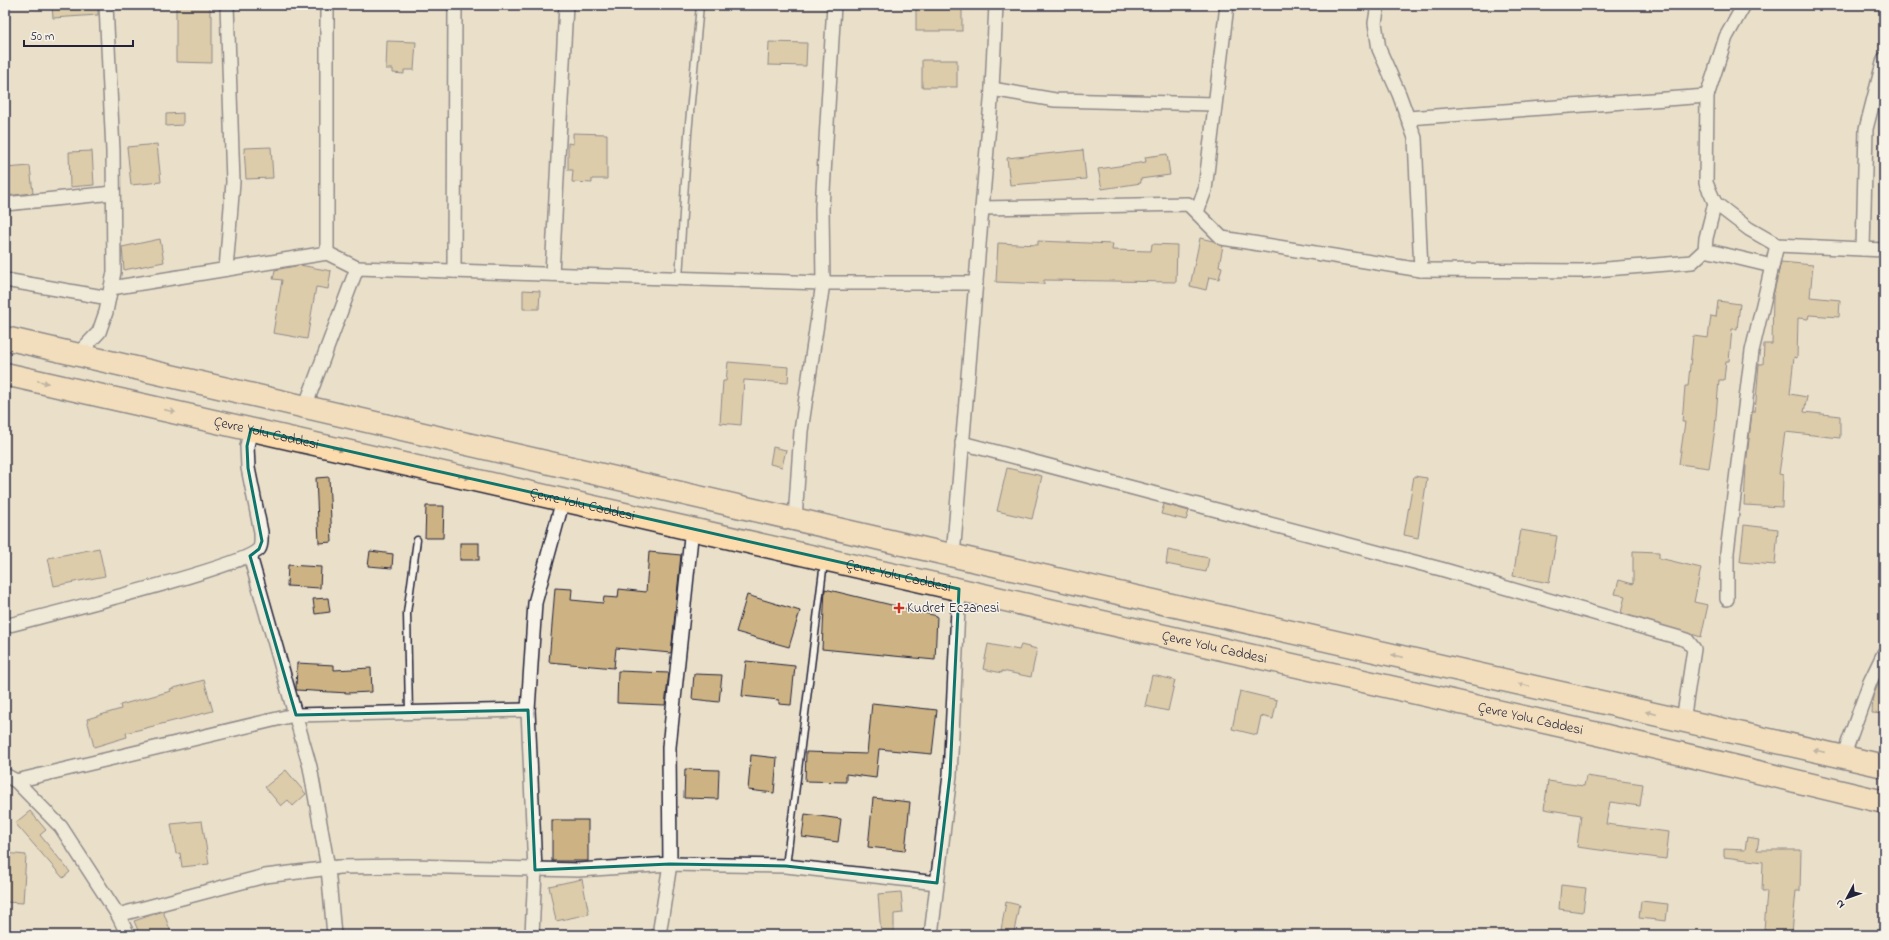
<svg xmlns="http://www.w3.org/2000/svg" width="1889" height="940" viewBox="0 0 1889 940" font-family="'Indie Flower',sans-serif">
  <rect width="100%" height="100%" fill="#eae0ca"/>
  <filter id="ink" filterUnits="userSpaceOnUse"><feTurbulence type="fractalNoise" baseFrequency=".025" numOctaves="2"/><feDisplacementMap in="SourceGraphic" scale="8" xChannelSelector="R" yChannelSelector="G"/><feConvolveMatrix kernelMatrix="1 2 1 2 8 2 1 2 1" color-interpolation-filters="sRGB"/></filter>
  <g filter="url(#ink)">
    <g fill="#cdb383" stroke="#22223b">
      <polygon points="52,5 98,5 98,15 53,18"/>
      <polygon points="176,5 210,5 210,16 212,16 212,63 176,62"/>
      <rect x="916" y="5" width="46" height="26"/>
      <polygon points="387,41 416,42 414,70 404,70 404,74 393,73 393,69 386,69"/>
      <polygon points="769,42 807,43 806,66 768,65"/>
      <rect x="922" y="60" width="35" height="27"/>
      <polygon points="183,113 183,125 166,126 166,114"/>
      <polygon points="573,133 607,134 607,179 592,179 592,183 572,182 573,170 568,170 568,143 573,144"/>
      <polygon points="157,144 161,182 131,185 127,147"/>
      <polygon points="271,147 273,178 246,179 244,148"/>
      <polygon points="1083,150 1086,179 1010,185 1007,158"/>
      <polygon points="92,151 94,185 70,187 69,152"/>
      <polygon points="1167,154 1170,175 1140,179 1141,183 1102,189 1098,169 1146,162 1145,157"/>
      <polygon points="30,166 33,193 5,196 5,168"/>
      <polygon points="1200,238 1213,241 1223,246 1219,266 1222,267 1219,279 1209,277 1206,290 1190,286"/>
      <polygon points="160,239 164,262 124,270 122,247"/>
      <polygon points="1038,241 1113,244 1112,250 1151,251 1152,244 1177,245 1176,282 1044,280 1044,284 996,282 998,243 1038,245"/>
      <polygon points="1781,262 1813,265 1810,297 1840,300 1839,317 1809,315 1808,319 1798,318 1797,358 1794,357 1790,394 1807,397 1804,412 1840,416 1840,438 1785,432 1779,474 1783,475 1782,507 1744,505 1746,466 1752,412 1755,412 1759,364 1763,364 1764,344 1772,344 1773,296"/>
      <polygon points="300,265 331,271 328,289 316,287 307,339 273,333 282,280 273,279 275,270"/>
      <polygon points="523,290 540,291 539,309 523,309"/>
      <polygon points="1718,301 1740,304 1737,329 1732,329 1729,361 1726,361 1724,380 1719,380 1715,429 1709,468 1679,464 1685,422 1682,422 1685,386 1688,386 1693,336 1708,338 1711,316 1716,317"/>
      <polygon points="728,362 789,367 788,383 744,380 741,425 720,423 723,381 726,381"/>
      <polygon points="773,447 786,450 782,467 770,464"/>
      <polygon points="1007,468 1042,476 1032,519 997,511"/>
      <polygon points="1414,476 1427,478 1418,538 1404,535"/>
      <polygon points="329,477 332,542 319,543 316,478"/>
      <polygon points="1164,504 1189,511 1186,520 1161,514"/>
      <polygon points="426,506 444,506 443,538 425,538"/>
      <polygon points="1744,525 1778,529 1775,565 1740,562"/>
      <polygon points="1521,530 1557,536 1549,583 1513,576"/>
      <rect x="460" y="543" width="19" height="17"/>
      <polygon points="99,548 105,576 54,586 48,558"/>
      <polygon points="1168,550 1209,558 1206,572 1166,564"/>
      <polygon points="370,551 393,554 392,568 368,566"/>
      <polygon points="1633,551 1659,552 1659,558 1701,568 1694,602 1708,605 1701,637 1621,613 1625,596 1615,594 1619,580 1633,584"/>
      <polygon points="649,552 681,555 671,653 616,648 614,668 549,662 555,588 572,589 571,600 603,603 604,597 618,598 619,589 646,592"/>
      <polygon points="288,565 321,567 320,588 287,586"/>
      <polygon points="825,589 937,616 935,660 822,649"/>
      <polygon points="747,595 800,611 789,647 736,632"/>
      <polygon points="328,598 330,612 315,614 313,599"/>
      <polygon points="988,644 1019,650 1021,645 1037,649 1031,677 1002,671 1002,673 983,669"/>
      <polygon points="746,661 795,666 791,705 779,704 779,700 742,696"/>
      <polygon points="297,663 334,665 334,670 371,668 372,692 348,693 296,690"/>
      <polygon points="618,671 669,673 665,705 617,703"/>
      <polygon points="1884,672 1884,714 1872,713 1873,696"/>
      <polygon points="694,674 722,675 719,702 692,699"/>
      <polygon points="1152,675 1175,680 1168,711 1145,706"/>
      <polygon points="204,680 213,711 126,733 127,737 94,747 87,719 121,709 120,705 171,691 170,689"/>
      <polygon points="1240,691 1277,700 1273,719 1261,716 1257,735 1232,729"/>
      <polygon points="872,703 937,710 932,754 879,749 876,778 846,774 846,782 805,781 806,752 867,754"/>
      <polygon points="751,755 777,758 774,793 748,790"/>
      <polygon points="685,769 719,770 718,799 684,798"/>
      <polygon points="286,770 306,794 293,806 288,800 281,806 265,787"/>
      <polygon points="1586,776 1643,784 1640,806 1610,802 1606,824 1669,832 1666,859 1577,847 1581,815 1544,809 1548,781 1584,786"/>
      <polygon points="873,798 910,802 905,851 868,847"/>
      <polygon points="30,811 46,830 40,835 70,872 63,878 15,823"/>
      <polygon points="805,814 841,819 838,842 802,837"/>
      <rect x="552" y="820" width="36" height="41"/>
      <polygon points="202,821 209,864 182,867 180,853 176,854 171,824"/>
      <polygon points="1747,837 1759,839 1757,850 1801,850 1800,891 1796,891 1792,933 1764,930 1767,891 1762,891 1763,862 1724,857 1724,849 1745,850"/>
      <polygon points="5,853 26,855 23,903 5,902"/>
      <polygon points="582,879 589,914 556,921 549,886"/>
      <polygon points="1561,885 1586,888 1583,912 1559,909"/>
      <polygon points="901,892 903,913 894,914 894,935 881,935 878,894"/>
      <polygon points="1641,901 1668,904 1666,921 1639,918"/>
      <polygon points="1006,902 1019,905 1014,932 1001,930"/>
      <polygon points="163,911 172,935 140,935 134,921"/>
    </g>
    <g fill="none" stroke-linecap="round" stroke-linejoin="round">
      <g stroke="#22223b" stroke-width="9">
        <g id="service">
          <polyline points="679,278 688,134 700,5"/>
          <polyline points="409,713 407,613 417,540"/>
          <polyline points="786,866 824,562"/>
        </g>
      </g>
      <g stroke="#22223b" stroke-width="16">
        <g id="minor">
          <polyline points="327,5 327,253"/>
          <polyline points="1744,5 1726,37 1707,96 1706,183 1715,203 1749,229 1777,245 1884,250"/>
          <polyline points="992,89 1055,100 1214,104"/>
          <polyline points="1408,118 1707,96"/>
          <polyline points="5,204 113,193"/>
          <polyline points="982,208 1188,204 1222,238 1421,270 1415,138 1399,94 1379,49 1375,23 1378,5"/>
          <polyline points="1197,212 1205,190 1227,5"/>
          <polyline points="1863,249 1866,129 1884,59"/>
          <polyline points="1705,250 1772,266"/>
          <polyline points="226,269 233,182 227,5"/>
          <polyline points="1421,270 1582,271 1692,262 1705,250 1706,238 1715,203"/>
          <polyline points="454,271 455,5"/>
          <polyline points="552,274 566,5"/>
          <polyline points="5,280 109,298"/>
          <polyline points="111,288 327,253 357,268"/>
          <polyline points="77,355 99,332 106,312 114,272 113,151 106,5"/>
          <polyline points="305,407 357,268 823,283 976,283"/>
          <polyline points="962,443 1441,569 1687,640 1694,649 1683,721"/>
          <polyline points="795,519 801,431 823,283 822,208 834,5"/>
          <polyline points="250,556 310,767 328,868 334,935"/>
          <polyline points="953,556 992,89 996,5"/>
          <polyline points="1727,599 1727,552 1752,351 1777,245"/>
          <path d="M5 626C39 617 246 566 259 549 262 545 261 537 261 532L248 468 247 446 251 429"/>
          <polyline points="1843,757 1870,682 1884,653"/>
          <polyline points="5,775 16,781 61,827 118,915 128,935"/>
          <polyline points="16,781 294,715 528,710"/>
          <polyline points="118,915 265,876 339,867 408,866 578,870 670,864 786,866 937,883"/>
          <polyline points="532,935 535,870 528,710 535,603 563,500"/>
          <polyline points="659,935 670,864 669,747 692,528"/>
          <polyline points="931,935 950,775 959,589"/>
        </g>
      </g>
      <g stroke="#22223b" stroke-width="25">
        <g id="trunk">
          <polyline points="5,338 968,559 1884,766"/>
          <path id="s1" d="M5 374 1598 734 1884 802"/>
        </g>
      </g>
      <use href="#service" stroke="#f7f3e8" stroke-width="6"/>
      <use href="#minor" stroke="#f7f3e8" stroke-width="13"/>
      <use href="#trunk" stroke="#fcdcac" stroke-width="22"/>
    </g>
    <defs><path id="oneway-solid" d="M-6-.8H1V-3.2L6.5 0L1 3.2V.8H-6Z"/></defs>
    <g fill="#8f7f74">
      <use href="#oneway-solid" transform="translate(43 382) rotate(13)"/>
      <use href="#oneway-solid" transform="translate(170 411) rotate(13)"/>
      <use href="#oneway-solid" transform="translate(338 449) rotate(13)"/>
      <use href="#oneway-solid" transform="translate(464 477) rotate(13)"/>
      <use href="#oneway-solid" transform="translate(1397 656) rotate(-167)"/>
      <use href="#oneway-solid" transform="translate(1524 685) rotate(-167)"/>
      <use href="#oneway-solid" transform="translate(1651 713) rotate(-167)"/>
      <use href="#oneway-solid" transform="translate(1819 751) rotate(-167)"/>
    </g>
  </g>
  <path d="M0 0H1889V940H0ZM251 429 959 589 950 775 937 883 786 866 670 864 535 870 528 710 296 715 250 556 259 549 262 541 248 468 247 446Z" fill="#eae0ca" fill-opacity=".55" fill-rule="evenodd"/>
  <path fill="none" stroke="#0f766e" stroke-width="3" stroke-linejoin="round" d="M251 429 959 589 950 775 937 883 786 866 670 864 535 870 528 710 296 715 250 556 259 549 262 541 248 468 247 446Z"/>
  <path fill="#c8321e" stroke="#f7f3e8" stroke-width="1.5" d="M897 602h4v4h4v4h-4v4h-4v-4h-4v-4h4z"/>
  <g text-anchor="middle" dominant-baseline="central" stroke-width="3" stroke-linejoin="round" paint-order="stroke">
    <g font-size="14" fill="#22223b" stroke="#f7f3e8">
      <text stroke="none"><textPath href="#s1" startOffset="268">Çevre Yolu Caddesi</textPath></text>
      <text stroke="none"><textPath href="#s1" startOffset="592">Çevre Yolu Caddesi</textPath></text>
      <text stroke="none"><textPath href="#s1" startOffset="916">Çevre Yolu Caddesi</textPath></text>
      <text stroke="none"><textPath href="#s1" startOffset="1240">Çevre Yolu Caddesi</textPath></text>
      <text stroke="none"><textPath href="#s1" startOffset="1564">Çevre Yolu Caddesi</textPath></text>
    </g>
    <g font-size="14" fill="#22223b" stroke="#f7f3e8" text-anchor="start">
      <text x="907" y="608">Kudret Eczanesi</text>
    </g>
  </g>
  <rect width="1889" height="940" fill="none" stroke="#f7f3e8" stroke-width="20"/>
  <rect x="10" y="10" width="1869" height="920" fill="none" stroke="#22223b" stroke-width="1.5" filter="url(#ink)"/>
  <g transform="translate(1847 898) rotate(229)" stroke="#f7f3e8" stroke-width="3" paint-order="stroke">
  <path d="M0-3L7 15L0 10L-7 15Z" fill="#22223b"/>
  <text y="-6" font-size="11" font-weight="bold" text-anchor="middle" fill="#22223b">N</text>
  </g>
  <path d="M24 40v6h109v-6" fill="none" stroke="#22223b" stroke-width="2"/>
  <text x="30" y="40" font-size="12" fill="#22223b" stroke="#f7f3e8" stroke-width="3" paint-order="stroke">50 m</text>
</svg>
